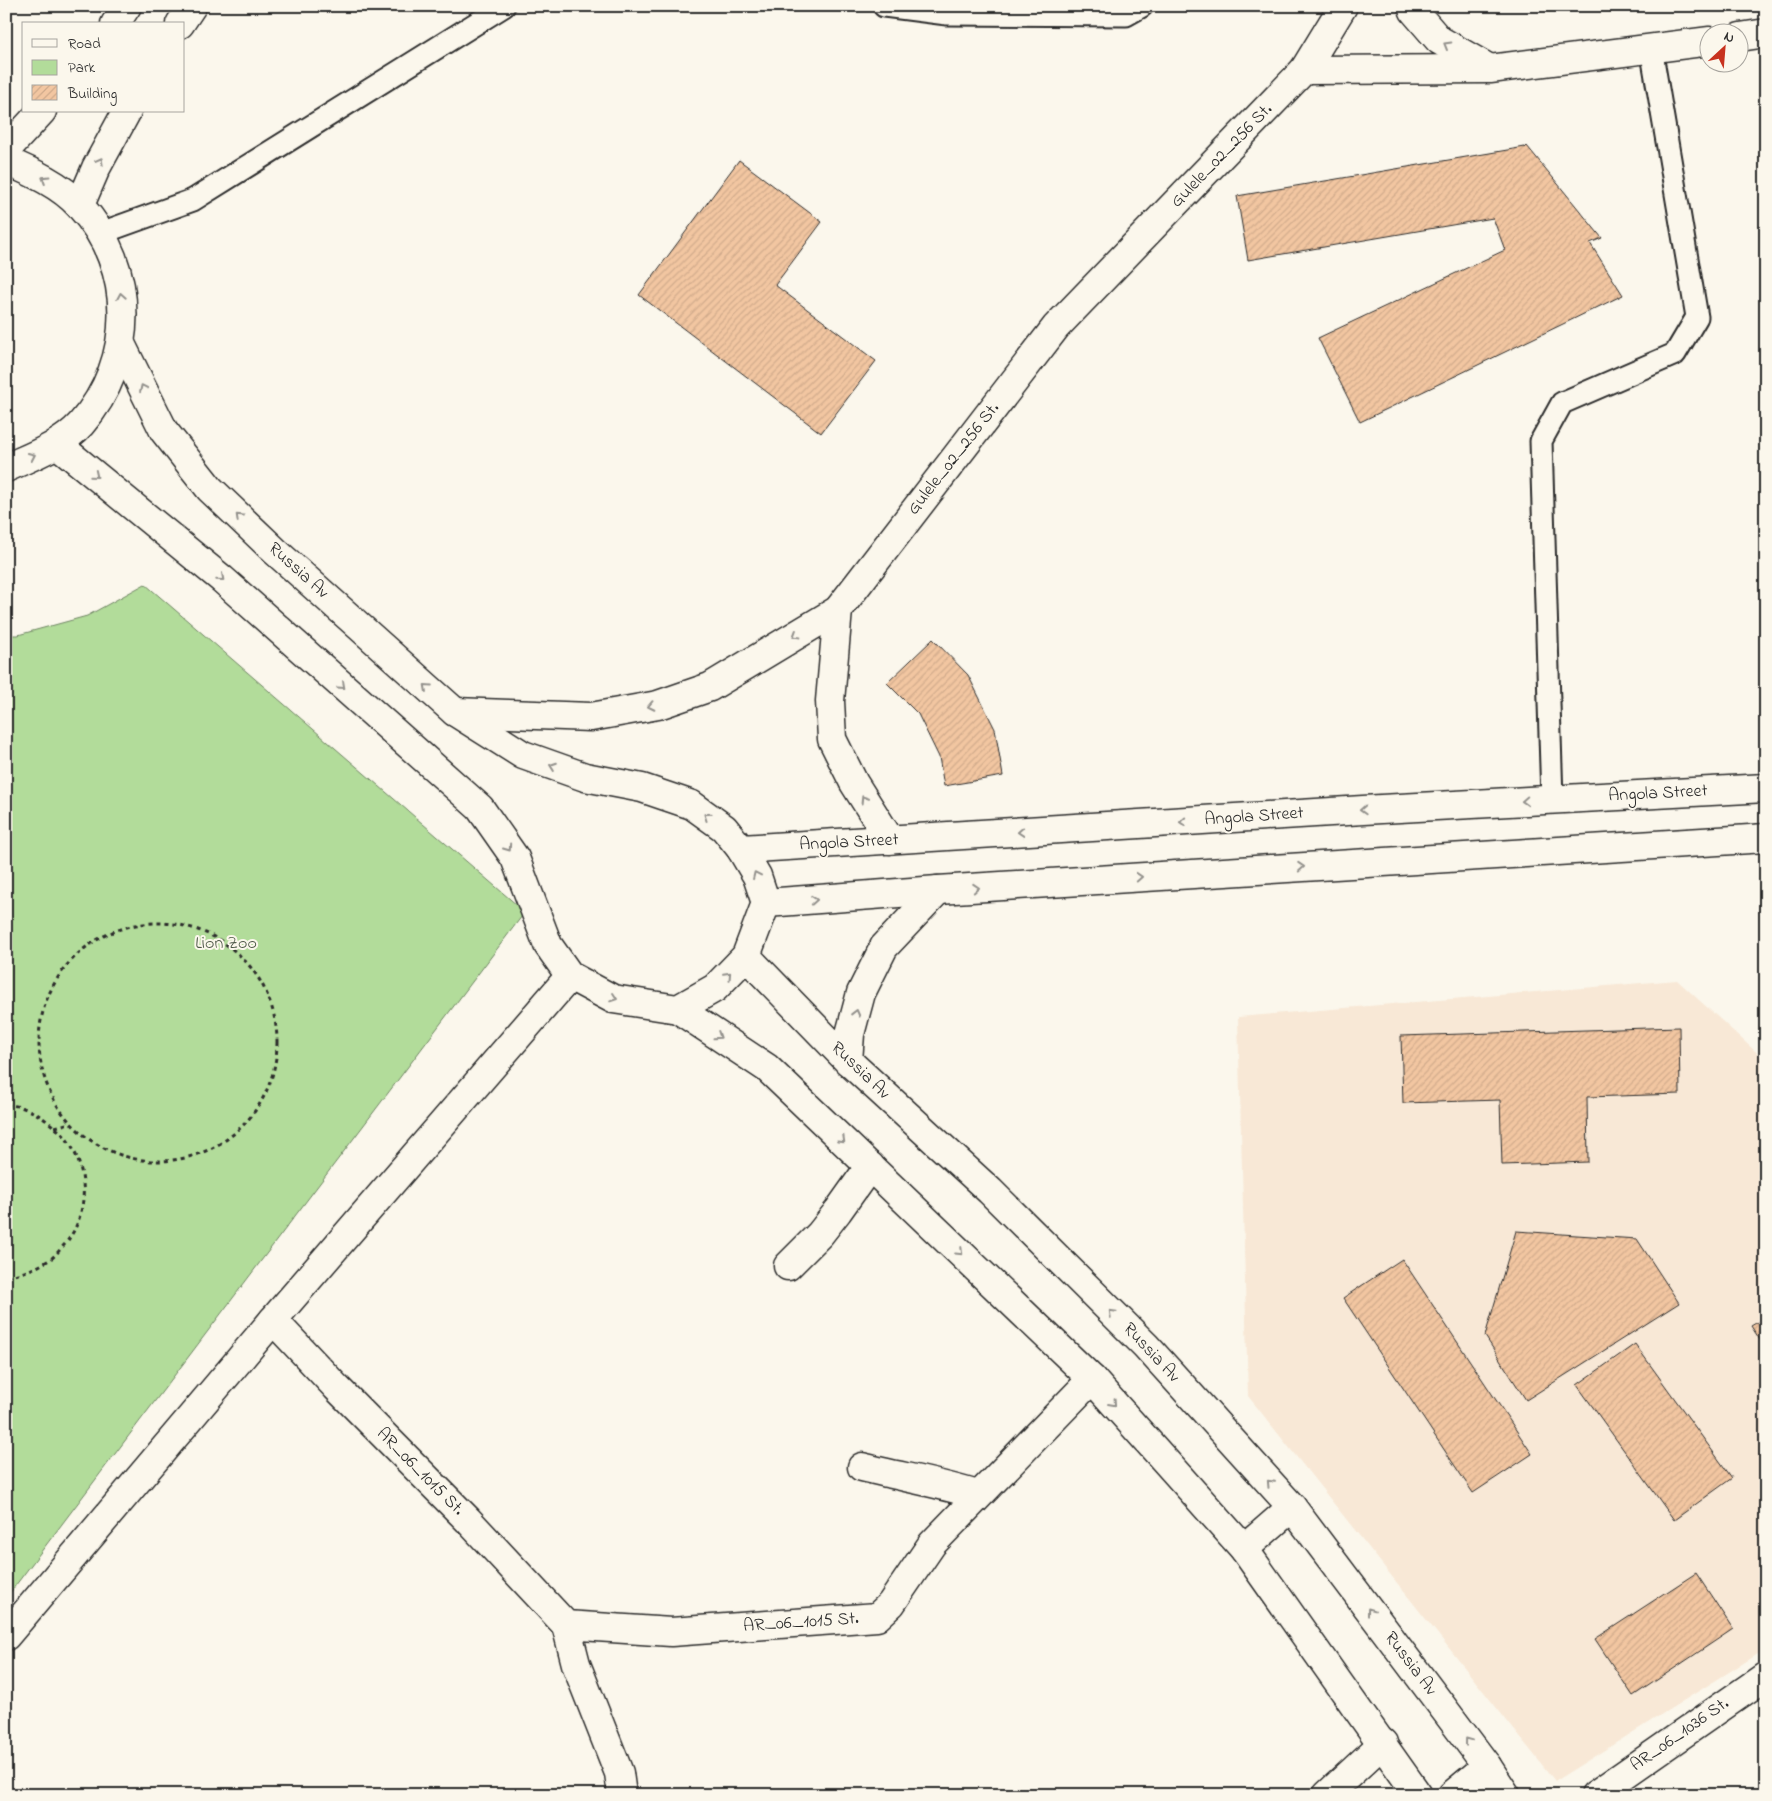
<svg xmlns="http://www.w3.org/2000/svg" width="1772" height="1801" viewBox="0 0 1772 1801" font-family="'Indie Flower',sans-serif">
  <defs>
    <pattern id="building-hatch" width="6" height="6" patternUnits="userSpaceOnUse" patternTransform="scale(1.25)"><rect width="6" height="6" fill="#f2c6a1"/><path d="M-1 1l2-2M0 6l6-6M5 7l2-2" fill="none" stroke="#d0aa8b"/></pattern>
  </defs>
  <rect width="100%" height="100%" fill="#fbf7ec"/>
  <filter id="ink" filterUnits="userSpaceOnUse"><feTurbulence type="fractalNoise" baseFrequency=".02" numOctaves="2"/><feDisplacementMap in="SourceGraphic" scale="10" xChannelSelector="R" yChannelSelector="G"/><feConvolveMatrix kernelMatrix="1 2 1 2 8 2 1 2 1" color-interpolation-filters="sRGB"/></filter>
  <g filter="url(#ink)">
    <polygon fill="#f8e8d6" points="1677,980 1766,1061 1766,1649 1555,1781 1248,1396 1238,1017"/>
    <polygon fill="#b2dc9a" stroke="#6e8462" points="145,584 525,912 6,1598 6,635 18,635 87,616"/>
    <g fill="url(#building-hatch)" stroke="#2b2b2b">
      <polygon points="1527,146 1602,238 1590,243 1623,295 1360,422 1318,338 1505,250 1493,218 1248,260 1237,196 1525,147 1525,148"/>
      <polygon points="739,160 822,222 775,285 876,361 821,433 639,295"/>
      <polygon points="933,639 968,675 995,729 1003,776 944,786 939,757 918,714 887,683"/>
      <polygon points="1679,1027 1680,1094 1587,1097 1588,1162 1502,1165 1500,1100 1403,1103 1401,1036"/>
      <polygon points="1516,1231 1637,1239 1679,1303 1526,1400 1485,1336"/>
      <polygon points="1402,1259 1532,1454 1473,1493 1343,1298"/>
      <polygon points="1766,1317 1766,1349 1751,1326"/>
      <polygon points="1635,1344 1732,1478 1674,1520 1577,1385"/>
      <polygon points="1696,1573 1733,1629 1633,1696 1595,1639"/>
    </g>
    <g fill="none" stroke-linecap="round" stroke-linejoin="round">
      <g stroke="#2b2b2b" stroke-width="25">
        <g id="lane">
          <polyline points="884,6 947,14 1126,15 1142,6"/>
          <polyline points="101,233 193,200 504,6"/>
          <polyline points="1552,800 1541,441 1562,403 1675,354 1697,317 1651,48"/>
        </g>
      </g>
      <g stroke="#2b2b2b" stroke-width="31">
        <g id="street">
          <polyline points="788,1266 820,1234 838,1211 870,1166"/>
          <polyline points="273,1320 336,1387 468,1520 566,1625 671,1632 877,1617 891,1604 932,1544 1092,1379"/>
          <path d="M862 1467C901 1477 940 1483 977 1495"/>
          <polyline points="566,1625 576,1664 619,1773 622,1795"/>
          <polyline points="1327,1795 1383,1743"/>
          <polyline points="1595,1795 1766,1676"/>
        </g>
      </g>
      <g stroke="#2b2b2b" stroke-width="31">
        <g id="secondary">
          <polyline points="1412,6 1414,11 1439,40 1488,68"/>
          <polyline points="1740,37 1766,33"/>
          <polyline points="1304,70 1490,69 1710,41"/>
          <polyline points="838,610 830,701 832,739 854,783 890,840"/>
          <polyline points="455,712 591,717 658,705 710,687 838,610 1056,327 1304,70 1343,6"/>
          <polyline points="741,849 1363,810 1766,788"/>
          <polyline points="766,903 938,890 1766,838"/>
          <polyline points="6,1636 273,1320 570,976"/>
        </g>
      </g>
      <g stroke="#2b2b2b" stroke-width="31">
        <g id="primary">
          <polyline points="115,24 127,6"/>
          <polyline points="180,24 192,6"/>
          <polyline points="6,150 42,111"/>
          <path d="M6 161C32 172 61 185 80 206 137 268 136 361 81 424 61 446 32 456 6 468"/>
          <polyline points="80,205 96,168 127,111"/>
          <polyline points="57,444 222,579 480,808 515,858 548,945 570,976 613,999 678,1009 715,988 746,956 766,903 757,876 741,849 724,828 692,805 642,788 585,777 523,755 455,712 275,551 210,489 164,431 121,344"/>
          <polyline points="746,956 848,1061 990,1191 1146,1346 1292,1507 1487,1766 1506,1795"/>
          <polyline points="678,1009 767,1068 1092,1379 1244,1549 1418,1795"/>
          <polyline points="848,1061 850,1034 861,993 884,947 938,890"/>
          <polyline points="1244,1549 1292,1507"/>
          <polyline points="1452,1795 1487,1766"/>
        </g>
      </g>
      <g stroke="#2b2b2b" stroke-width="3" stroke-dasharray="4 4" stroke-linecap="butt">
        <circle cx="158" cy="1042" r="119"/>
        <path d="M6 1105C24 1105 41 1115 54 1127 58 1130 62 1133 65 1137 89 1167 90 1214 65 1244 61 1248 57 1254 52 1258 38 1268 23 1273 6 1277"/>
        <polyline points="55,1127 70,1123"/>
      </g>
      <use href="#lane" stroke="#fbf7ec" stroke-width="21"/>
      <use href="#street" stroke="#fbf7ec" stroke-width="28"/>
      <use href="#secondary" stroke="#fbf7ec" stroke-width="28"/>
      <use href="#primary" stroke="#fbf7ec" stroke-width="28"/>
    </g>
    <defs><path id="oneway-chevron" d="M-2-3.5L2.5 0L-2 3.5" fill="none" stroke-width="1.6" stroke-linecap="round" stroke-linejoin="round" transform="scale(1.25)"/></defs>
    <g stroke="#93918c">
      <use href="#oneway-chevron" transform="translate(1447 45) rotate(-150)"/>
      <use href="#oneway-chevron" transform="translate(100 161) rotate(-61)"/>
      <use href="#oneway-chevron" transform="translate(45 179) rotate(-148)"/>
      <use href="#oneway-chevron" transform="translate(121 296) rotate(-100)"/>
      <use href="#oneway-chevron" transform="translate(143 388) rotate(-116)"/>
      <use href="#oneway-chevron" transform="translate(32 456) rotate(-25)"/>
      <use href="#oneway-chevron" transform="translate(95 475) rotate(39)"/>
      <use href="#oneway-chevron" transform="translate(239 517) rotate(-136)"/>
      <use href="#oneway-chevron" transform="translate(221 578) rotate(41)"/>
      <use href="#oneway-chevron" transform="translate(796 635) rotate(149)"/>
      <use href="#oneway-chevron" transform="translate(342 686) rotate(42)"/>
      <use href="#oneway-chevron" transform="translate(427 687) rotate(-138)"/>
      <use href="#oneway-chevron" transform="translate(651 706) rotate(168)"/>
      <use href="#oneway-chevron" transform="translate(553 766) rotate(-160)"/>
      <use href="#oneway-chevron" transform="translate(864 799) rotate(-122)"/>
      <use href="#oneway-chevron" transform="translate(1525 801) rotate(177)"/>
      <use href="#oneway-chevron" transform="translate(1363 810) rotate(177)"/>
      <use href="#oneway-chevron" transform="translate(707 816) rotate(-145)"/>
      <use href="#oneway-chevron" transform="translate(1183 822) rotate(176)"/>
      <use href="#oneway-chevron" transform="translate(1021 832) rotate(176)"/>
      <use href="#oneway-chevron" transform="translate(508 848) rotate(55)"/>
      <use href="#oneway-chevron" transform="translate(1301 867) rotate(-4)"/>
      <use href="#oneway-chevron" transform="translate(756 875) rotate(-115)"/>
      <use href="#oneway-chevron" transform="translate(1139 877) rotate(-4)"/>
      <use href="#oneway-chevron" transform="translate(976 888) rotate(-4)"/>
      <use href="#oneway-chevron" transform="translate(814 900) rotate(-4)"/>
      <use href="#oneway-chevron" transform="translate(728 975) rotate(-47)"/>
      <use href="#oneway-chevron" transform="translate(614 998) rotate(19)"/>
      <use href="#oneway-chevron" transform="translate(856 1013) rotate(-76)"/>
      <use href="#oneway-chevron" transform="translate(718 1036) rotate(33)"/>
      <use href="#oneway-chevron" transform="translate(842 1140) rotate(44)"/>
      <use href="#oneway-chevron" transform="translate(960 1252) rotate(44)"/>
      <use href="#oneway-chevron" transform="translate(1112 1313) rotate(-135)"/>
      <use href="#oneway-chevron" transform="translate(1113 1403) rotate(48)"/>
      <use href="#oneway-chevron" transform="translate(1270 1483) rotate(-133)"/>
      <use href="#oneway-chevron" transform="translate(1370 1611) rotate(-127)"/>
      <use href="#oneway-chevron" transform="translate(1468 1741) rotate(-127)"/>
    </g>
  </g>
  <g text-anchor="middle" dominant-baseline="central" stroke-width="4" stroke-linejoin="round" paint-order="stroke">
    <g font-size="18" fill="#2b2b2b" stroke="#fbf7ec">
      <text transform="translate(1222 156) rotate(-46)">Gulele_02_256 St.</text>
      <text transform="translate(954 459) rotate(-52)">Gulele_02_256 St.</text>
      <text transform="translate(298 571) rotate(42)">Russia Av</text>
      <text transform="translate(1658 794) rotate(-3)">Angola Street</text>
      <text transform="translate(1254 817) rotate(-4)">Angola Street</text>
      <text transform="translate(849 843) rotate(-3)">Angola Street</text>
      <text transform="translate(860 1071) rotate(44)">Russia Av</text>
      <text transform="translate(1151 1353) rotate(47)">Russia Av</text>
      <text transform="translate(420 1472) rotate(45)">AR_06_1015 St.</text>
      <text transform="translate(801 1623) rotate(-4)">AR_06_1015 St.</text>
      <text transform="translate(1410 1664) rotate(53)">Russia Av</text>
      <text transform="translate(1680 1735) rotate(-35)">AR_06_1036 St.</text>
    </g>
    <g font-size="18" fill="#4d5747" stroke="#fbf7ec">
      <text x="226" y="944">Lion Zoo</text>
    </g>
  </g>
  <rect width="1772" height="1801" fill="none" stroke="#fbf7ec" stroke-width="25"/>
  <rect x="12" y="12" width="1747" height="1776" fill="none" stroke="#2b2b2b" stroke-width="2" filter="url(#ink)"/>
  <rect x="22" y="22" width="162" height="90" fill="#fbf7ec" stroke="#a8a59f"/>
  <rect x="32" y="39" width="25" height="8" fill="#fbf7ec" stroke="#a8a59f"/>
  <text x="68" y="48" font-size="15" fill="#2b2b2b">Road</text>
  <rect x="32" y="60" width="25" height="15" fill="#b2dc9a" stroke="#a8a59f"/>
  <text x="68" y="72" font-size="15" fill="#2b2b2b">Park</text>
  <rect x="32" y="85" width="25" height="15" fill="url(#building-hatch)" stroke="#a8a59f"/>
  <text x="68" y="98" font-size="15" fill="#2b2b2b">Building</text>
  <g transform="translate(1724 48) rotate(26)"><circle r="24" fill="#fbf7ec" stroke="#a8a59f"/>
  <path d="M0-4L9 19L0 12L-9 19Z" fill="#c8321e"/>
  <text y="-8" font-size="14" font-weight="bold" text-anchor="middle" fill="#2b2b2b">N</text>
  </g>
</svg>
